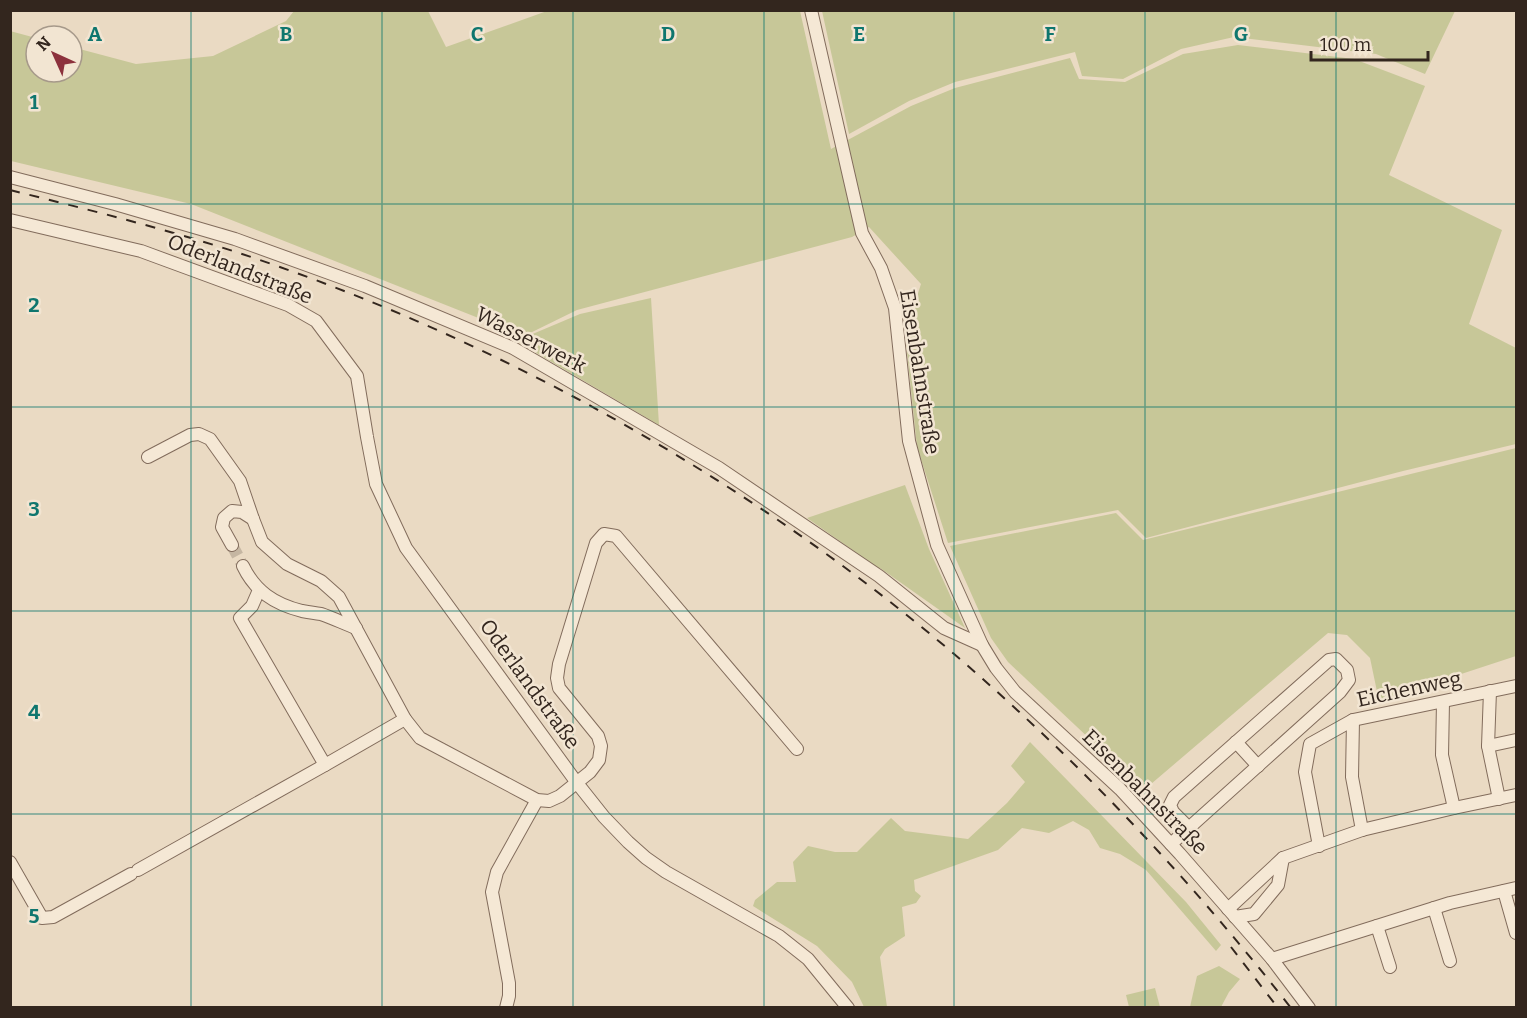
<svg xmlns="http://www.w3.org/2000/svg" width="1527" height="1018" viewBox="0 0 1527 1018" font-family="Bitter,serif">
  <rect width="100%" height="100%" fill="#eadac3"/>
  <g fill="#c7c798">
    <polygon points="294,11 428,11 446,47 547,11 800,11 831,149 911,106 955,88 1070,58 1079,79 1125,82 1183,54 1238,45 1354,59 1425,86 1389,175 1502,230 1469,324 1516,348 1516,444 1403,471 1146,538 1118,510 948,543 917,447 905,333 921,284 869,227 852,237 577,310 524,336 191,204 11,161 10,31 36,38 36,72 72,72 72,47 136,64 213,56 286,21"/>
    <polygon points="822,11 822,10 1455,11 1425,74 1376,54 1234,37 1181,49 1123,79 1082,76 1075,52 955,82 909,101 849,134"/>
    <polygon points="651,298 659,425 516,341 580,314"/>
    <polygon points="1516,448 1516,656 1379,701 1370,658 1347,635 1328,633 1144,790 1008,662 991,638 950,546 1116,513 1143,540"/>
    <polygon points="905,485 929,549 965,628 880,568 875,569 861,556 807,518"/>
    <polygon points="1030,742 1186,902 1221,945 1216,951 1146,870 1120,854 1100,848 1089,830 1073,821 1049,833 1022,828 998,850 914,880 915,891 921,896 916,903 902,907 905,936 885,949 880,957 887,1007 864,1007 852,982 817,946 753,906 755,900 777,882 796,882 793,862 808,846 835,852 857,852 891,818 905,831 968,839 1007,803 1025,782 1011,766"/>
    <polygon points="1219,966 1240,979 1229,992 1221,1007 1190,1007 1197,976"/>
    <polygon points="1155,988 1160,1007 1129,1007 1126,995"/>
  </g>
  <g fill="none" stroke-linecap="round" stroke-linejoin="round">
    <polyline stroke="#c5b6a2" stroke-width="12" stroke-dasharray="12 6" stroke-linecap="butt" points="232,545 243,566"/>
    <g stroke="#826c5c" stroke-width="14">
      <g id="minor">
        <polyline points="811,10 862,233 881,268 895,308 909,441 937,545 982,645 996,668 1015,692 1120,789 1180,854 1272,959 1309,1008"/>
        <polyline points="10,177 115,204 235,239 365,286 513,348 719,468 879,576 944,628 982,645"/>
        <polyline points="10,220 141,251 288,305 316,321 357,376 367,437 376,484 406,548 577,783 604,817 628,842 646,858 666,872 779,936 808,959 848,1008"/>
        <polyline points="148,457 190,435 199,434 210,439 240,481 253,519 262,542 287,564 321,581 339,597 405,719 420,738 537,800 549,801 560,796 590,772 599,760 601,746 598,736 559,688 557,678 559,664 596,543 604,534 616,536 797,749"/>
        <polyline points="232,545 222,527 224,518 232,511 242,512 253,519"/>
        <path d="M243 566C255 591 274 604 302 611 308 612 314 613 321 614 333 618 345 624 356 628"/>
        <polyline points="259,590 252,606 240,618 325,765 405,719"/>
        <polyline points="1490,691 1488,746 1499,799"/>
        <polyline points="1443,702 1442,755 1454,808"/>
        <polyline points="1353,720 1352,777 1362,830"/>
        <polyline points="1236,742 1258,766"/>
        <polyline points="1488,746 1516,740"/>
        <polyline points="1171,844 1340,692 1349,680 1347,670 1336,659 1329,660 1174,797 1170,805 1173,812 1189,828"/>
        <polyline points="1319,846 1305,772 1310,744 1353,720 1516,686"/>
        <polyline points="10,862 42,918 53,917 131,874"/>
        <polyline points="138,870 325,765"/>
        <polyline points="1504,891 1516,933"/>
        <polyline points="1434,908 1450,961"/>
        <polyline points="1228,909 1283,858 1362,830 1454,808 1516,795"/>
        <polyline points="1235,917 1254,914 1278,885 1283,858"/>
        <polyline points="1377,926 1390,967"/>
        <polyline points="1272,959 1450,903 1516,888"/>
        <polyline points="506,1008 509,996 509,983 492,892 497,872 537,800"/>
      </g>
    </g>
    <use href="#minor" stroke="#f5e8d5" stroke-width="12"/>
    <g stroke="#33261e" stroke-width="2" stroke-dasharray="10 10" stroke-linecap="butt">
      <path d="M10 190C86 209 162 228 236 252 513 343 790 502 1005 699 1110 794 1204 897 1291 1008"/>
      <polyline points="1231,947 1278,1008"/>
    </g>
  </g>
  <path fill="none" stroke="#0f766e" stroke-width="1.5" stroke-opacity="0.55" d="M191 10V1008M382 10V1008M573 10V1008M764 10V1008M954 10V1008M1145 10V1008M1336 10V1008M10 204H1516M10 407H1516M10 611H1516M10 814H1516"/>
  <g text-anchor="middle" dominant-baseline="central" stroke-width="5" stroke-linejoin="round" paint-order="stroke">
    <g font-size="21" fill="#33261e" stroke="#f2e5d2">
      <text transform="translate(240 269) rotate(22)">Oderlandstraße</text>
      <text transform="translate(531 340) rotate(27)">Wasserwerk</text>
      <text transform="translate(920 372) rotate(81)">Eisenbahnstraße</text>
      <text transform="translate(530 684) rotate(54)">Oderlandstraße</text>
      <text transform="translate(1409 689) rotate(-12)">Eichenweg</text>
      <text transform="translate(1145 792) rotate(45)">Eisenbahnstraße</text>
    </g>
  </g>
  <g font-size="20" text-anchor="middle" font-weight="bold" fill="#0f766e" stroke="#f2e5d2" stroke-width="5" stroke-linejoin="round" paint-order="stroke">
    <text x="95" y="41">A</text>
    <text x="286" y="41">B</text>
    <text x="477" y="41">C</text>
    <text x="668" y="41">D</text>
    <text x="859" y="41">E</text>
    <text x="1050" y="41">F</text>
    <text x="1241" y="41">G</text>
    <text x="34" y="109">1</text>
    <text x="34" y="312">2</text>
    <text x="34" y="516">3</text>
    <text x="34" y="719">4</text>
    <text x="34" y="923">5</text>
  </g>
  <rect width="1527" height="1018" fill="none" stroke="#33261e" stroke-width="24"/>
  <g transform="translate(54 54) rotate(315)"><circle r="28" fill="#f2e5d2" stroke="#a6998a" stroke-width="1.5"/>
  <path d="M0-4.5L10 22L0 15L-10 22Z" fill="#8c313c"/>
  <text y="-9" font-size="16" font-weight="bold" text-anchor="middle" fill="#33261e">N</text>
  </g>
  <path d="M1311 51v9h117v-9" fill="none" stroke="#33261e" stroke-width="3"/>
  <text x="1320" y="51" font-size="18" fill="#33261e" stroke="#f2e5d2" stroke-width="4.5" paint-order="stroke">100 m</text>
</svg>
